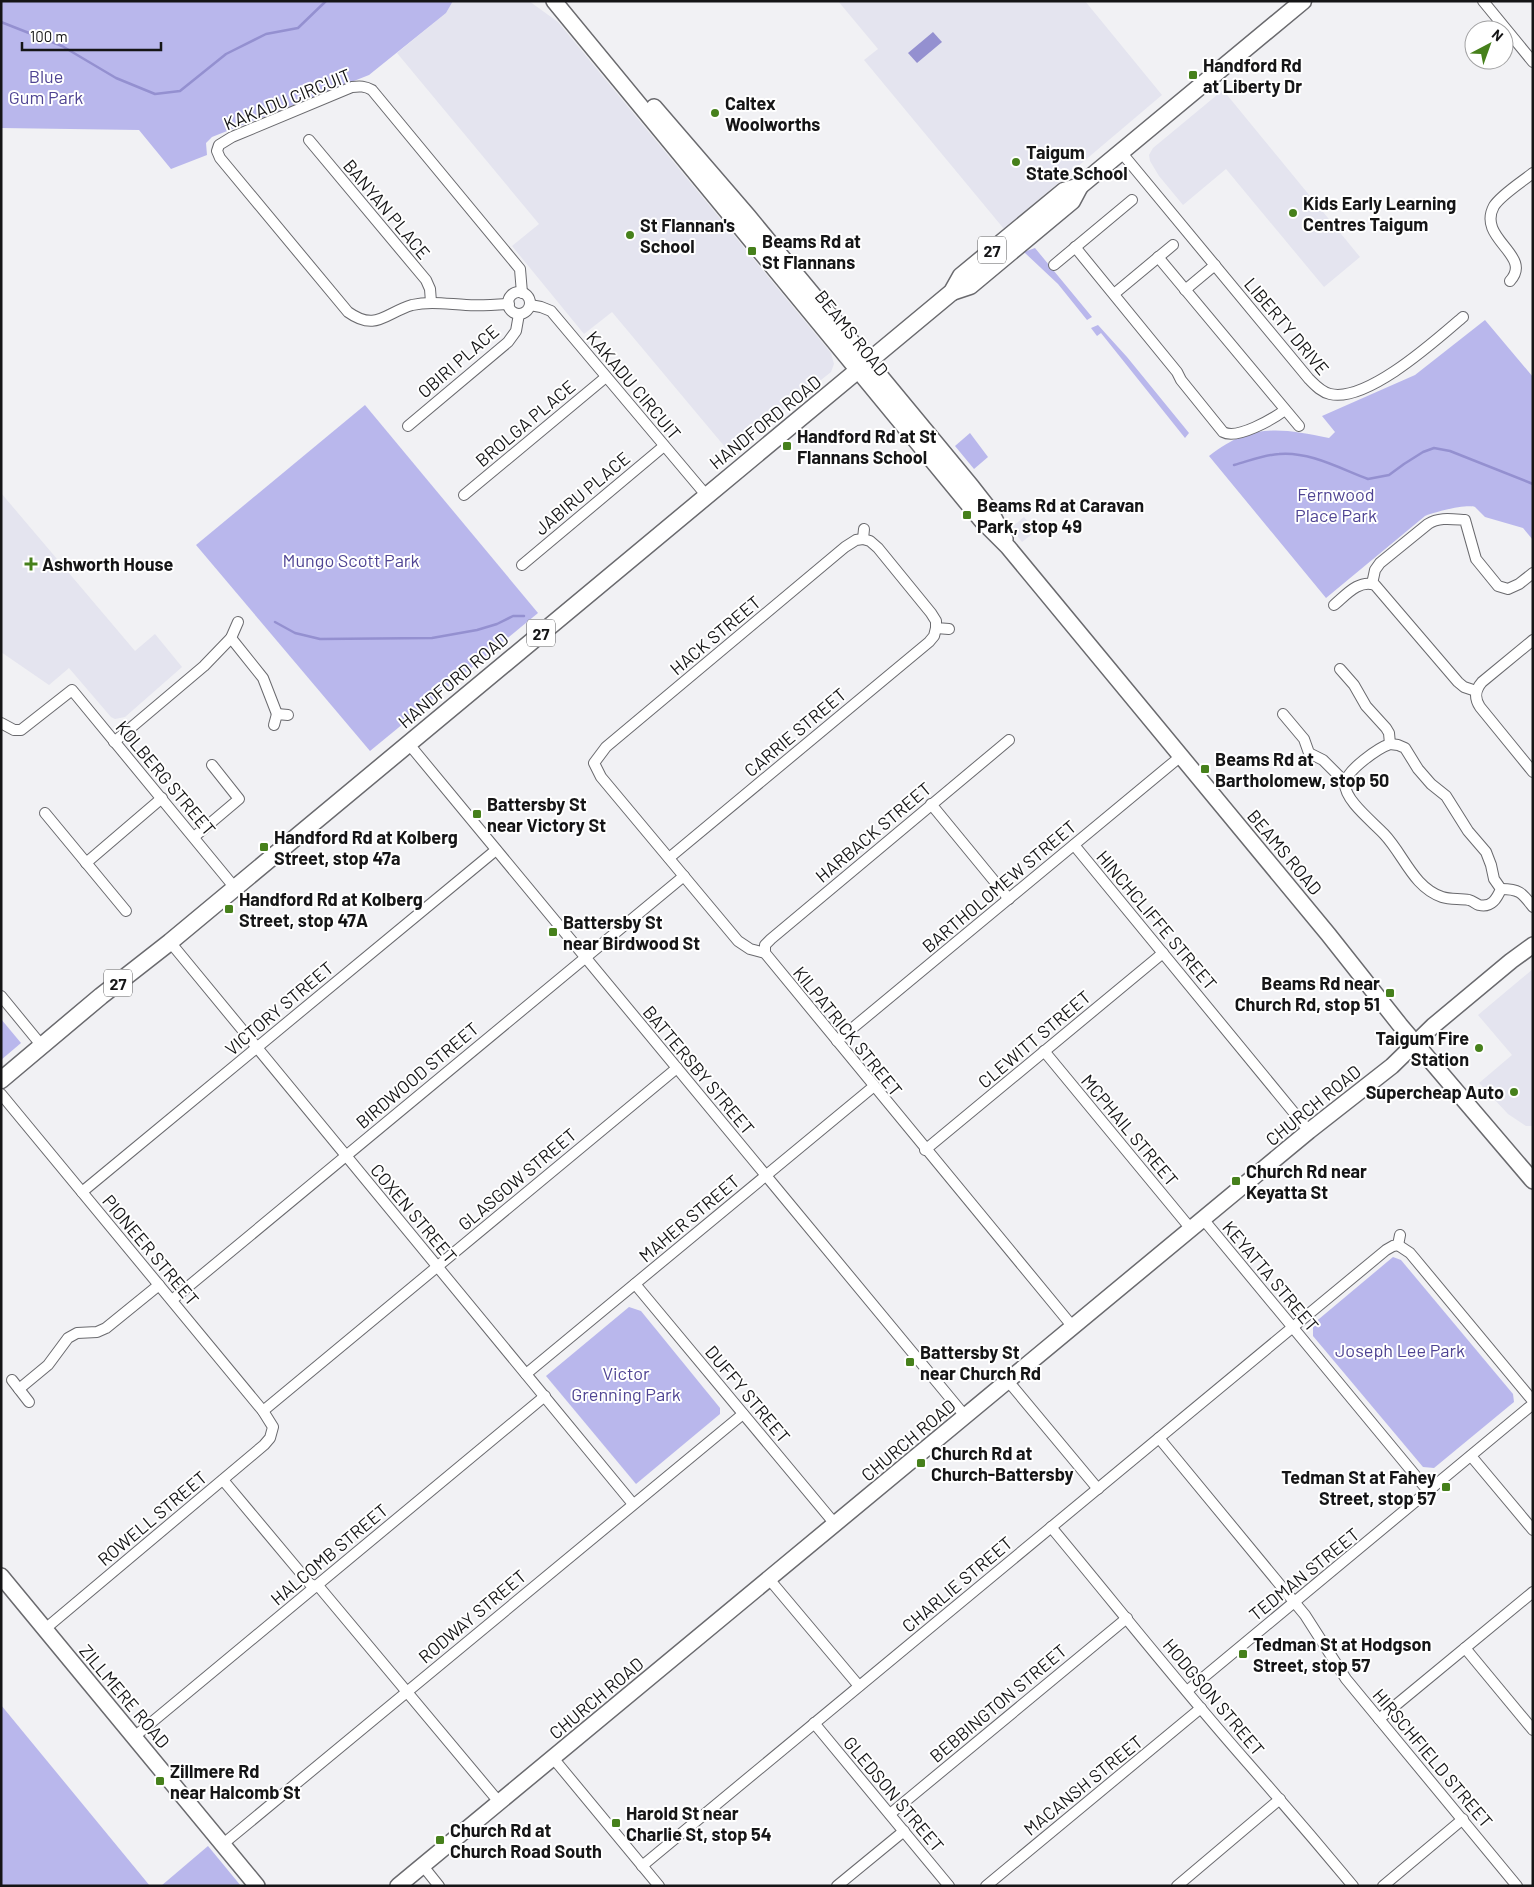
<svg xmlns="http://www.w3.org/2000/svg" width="1534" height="1887" viewBox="0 0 1534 1887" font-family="Barlow,sans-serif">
  <rect width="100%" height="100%" fill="#f1f1f4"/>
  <g fill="#e4e4ef">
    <polygon points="453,1 529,1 558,22 831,353 834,364 831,372 730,453 612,312 584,334 512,246 539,224 397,53 446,13"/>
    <polygon points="838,1 1085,1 1162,95 1004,229 864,60 878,49"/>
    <polygon points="1223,90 1360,257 1324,287 1226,169 1183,205 1159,176 1150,161 1149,155 1153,148"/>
    <polygon points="1,493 135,651 155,634 182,667 125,717 115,719 111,717 69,668 49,685 1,652"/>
    <polygon points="1024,517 1036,531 1022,542 1011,528"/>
    <polygon points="1533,969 1533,1126 1526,1126 1508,1114 1479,1083 1512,1055 1478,1015"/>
  </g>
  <g fill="#b9b7ec">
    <polygon points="1,1 453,1 446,13 369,75 212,137 206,143 207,155 171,169 139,130 1,128"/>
    <polygon points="1035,248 1092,317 1087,320 1058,284 1024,252"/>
    <path d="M1485 320 1533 377V540L1523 528 1485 517 1475 507C1466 504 1434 512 1425 516L1326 598 1209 456C1251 423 1280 428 1329 438L1335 432 1322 416 1415 375Z"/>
    <polygon points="1098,325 1127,357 1189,433 1185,438 1101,333 1097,336 1091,328"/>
    <polygon points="365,405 538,613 370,751 196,545"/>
    <polygon points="970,433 988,457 974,469 955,446"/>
    <polygon points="1,1019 21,1043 1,1060"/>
    <polygon points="1393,1257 1401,1260 1513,1394 1514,1402 1434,1468 1423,1467 1313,1336 1313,1324"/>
    <polygon points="629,1307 641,1311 720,1408 720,1414 636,1484 546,1376"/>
    <polygon points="1,1705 150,1886 1,1886"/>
    <polygon points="208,1846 241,1886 161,1886"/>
  </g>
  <polygon fill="#9490d0" points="933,32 942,42 917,63 908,53"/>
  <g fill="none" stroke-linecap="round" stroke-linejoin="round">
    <g stroke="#9490d0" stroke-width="2.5">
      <polyline points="1,22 62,46 116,78 155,94 180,91 226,54 266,34 298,28 326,1"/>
      <path d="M1234 465C1249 461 1263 455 1279 454 1309 451 1341 469 1368 479L1389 475 1404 464 1423 452 1434 448 1450 451 1533 484"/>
      <polyline points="275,622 295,633 320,639 432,638 477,630 497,624 513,616 524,616"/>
    </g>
    <g stroke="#6a6a6e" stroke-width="12">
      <g id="street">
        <polyline points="1483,1 1533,62"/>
        <polyline points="309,140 426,280 430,289 431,302"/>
        <path d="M1121 152 1309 379C1315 385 1321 392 1330 394 1367 403 1436 340 1463 317"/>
        <path d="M1075 247 1177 372 1181 380 1223 432C1237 440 1273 419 1285 410"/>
        <polyline points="1158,257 1299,426"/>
        <polyline points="1054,265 1132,200"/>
        <path d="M1510 281C1534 255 1476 239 1494 206 1501 195 1523 181 1533 173"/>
        <polyline points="1185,290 1215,265"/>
        <circle cx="519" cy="303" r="11"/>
        <polyline points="1114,294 1173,245"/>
        <path d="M509 304C494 305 480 306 466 305 447 304 430 301 412 305 385 313 376 332 348 312L220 158 217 151 219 145 232 137 352 87C360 86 365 86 372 90L520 269 522 293"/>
        <polyline points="530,305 541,307 551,311 706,495"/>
        <polyline points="408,426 508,342 516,331 519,314"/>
        <polyline points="464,495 606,377"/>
        <polyline points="864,529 863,539 870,541 878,548 931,613 936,621 936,628 949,629"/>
        <polyline points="863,539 856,540 845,547 606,747 594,763 601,777 738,941 750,949 765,953 1073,1327"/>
        <polyline points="522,565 664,446"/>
        <path d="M1372 584 1375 570 1380 563 1428 524C1439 517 1451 519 1465 520L1476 559 1498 586 1508 589 1519 584 1533 573"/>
        <path d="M1334 605C1346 595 1359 579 1375 585L1458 682 1464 687 1476 691"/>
        <polyline points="231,638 263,678 277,714"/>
        <path d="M1533 640 1482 682C1475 690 1474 698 1480 707L1533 772"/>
        <polyline points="1340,669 1354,685 1366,706 1386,728 1389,733 1390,744"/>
        <polyline points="1283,714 1304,739 1309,753 1323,760 1345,782"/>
        <polyline points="1,723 14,730 21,730 72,690 235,888"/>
        <polyline points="274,725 277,714 288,715"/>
        <polyline points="114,742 204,666 231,638 238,622"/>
        <polyline points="408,743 965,1416"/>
        <path d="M1390 744 1398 745 1405 748 1418 769 1431 784 1446 796 1468 831 1486 852 1491 865 1494 879 1501 889C1497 898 1492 908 1479 905 1476 904 1473 901 1469 900 1460 898 1451 900 1442 897 1413 887 1404 855 1384 834 1373 822 1344 800 1345 783 1347 770 1378 748 1390 744Z"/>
        <polyline points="931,804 1009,899"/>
        <polyline points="45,813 126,911"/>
        <polyline points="194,837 239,799 212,765"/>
        <polyline points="1074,845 1309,1131"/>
        <polyline points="669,858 929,642 934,636 936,628"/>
        <polyline points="86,863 162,798"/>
        <path d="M1501 889C1520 889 1522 893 1533 907"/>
        <polyline points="170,942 633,1504"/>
        <polyline points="765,953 765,945 771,939 1009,740"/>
        <polyline points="1,996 42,1046"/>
        <polyline points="837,1041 1181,756"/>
        <polyline points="1044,1051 1191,1229"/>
        <polyline points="1,1094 263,1411 273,1427 270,1438 264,1445 45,1629"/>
        <polyline points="925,1150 1163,953"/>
        <polyline points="82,1192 496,850"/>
        <polyline points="1203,1219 1429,1492"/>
        <polyline points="1398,1245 1410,1253 1533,1401"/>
        <polyline points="635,1284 835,1524"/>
        <polyline points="172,1300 684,876"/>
        <polyline points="526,1374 873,1087"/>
        <polyline points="12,1380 29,1402"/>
        <polyline points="1008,1381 1098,1489"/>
        <polyline points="19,1389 48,1365 68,1338 77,1333 97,1332 106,1328 159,1285"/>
        <polyline points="263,1411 677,1068"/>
        <polyline points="1159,1438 1305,1615 1346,1679 1517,1886"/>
        <polyline points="1471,1456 1533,1530"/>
        <polyline points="223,1480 310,1584 320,1588 499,1802"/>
        <path d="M1051 1527C1116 1605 1179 1685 1246 1761 1282 1802 1318 1844 1353 1886"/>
        <polyline points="769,1579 859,1686"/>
        <polyline points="1465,1648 1533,1730"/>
        <polyline points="1187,1691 1533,1404"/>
        <polyline points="1379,1719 1533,1592"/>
        <polyline points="814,1723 949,1886"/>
        <polyline points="134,1737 545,1396"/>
        <polyline points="553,1758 659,1886"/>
        <polyline points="890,1814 1127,1618"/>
        <polyline points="223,1844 743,1414"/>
        <polyline points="423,1866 439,1886"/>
        <polyline points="642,1866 1386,1250 1393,1246 1398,1245 1400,1235"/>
        <polyline points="837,1886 904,1831"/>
        <polyline points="986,1886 1201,1708"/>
        <polyline points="1177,1886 1280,1799"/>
        <polyline points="1383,1886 1463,1819"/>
      </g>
    </g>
    <g stroke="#6a6a6e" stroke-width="18">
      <g id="secondary">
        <polyline points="554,1 982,521 1008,547 1328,934 1400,1025 1533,1181"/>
        <polyline points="654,107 748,216 972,487 990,510 1005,539"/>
        <polyline points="1,1576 257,1886"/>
        <polyline points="398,1886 1309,1131 1392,1066 1433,1026 1511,961 1533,945"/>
      </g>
    </g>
    <g stroke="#6a6a6e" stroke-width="19">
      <g id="primary">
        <polyline points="952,292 970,286 1072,201 1080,186"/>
        <polyline points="1,1080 101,996 170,942 881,351 952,292 961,276 1064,191 1080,186 1303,1"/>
      </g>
    </g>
    <use href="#street" stroke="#fff" stroke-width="10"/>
    <use href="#secondary" stroke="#fff" stroke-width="15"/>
    <use href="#primary" stroke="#fff" stroke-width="16"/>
  </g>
  <g fill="#46801b" stroke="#fff" stroke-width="2">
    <rect x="1188" y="70" width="10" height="10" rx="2.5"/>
    <circle cx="715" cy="113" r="5"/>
    <circle cx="1016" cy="162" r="5"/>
    <circle cx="1293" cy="213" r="5"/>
    <circle cx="630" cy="235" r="5"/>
    <rect x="747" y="246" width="10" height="10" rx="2.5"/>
    <rect x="782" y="441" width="10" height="10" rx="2.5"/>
    <rect x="962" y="510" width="10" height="10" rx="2.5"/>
    <path d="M28.5 556.5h5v5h5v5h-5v5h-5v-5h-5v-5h5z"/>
    <rect x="1200" y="764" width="10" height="10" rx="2.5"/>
    <rect x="472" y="809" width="10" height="10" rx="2.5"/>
    <rect x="259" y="842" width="10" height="10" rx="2.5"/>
    <rect x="224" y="904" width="10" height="10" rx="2.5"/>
    <rect x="548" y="927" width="10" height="10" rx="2.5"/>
    <rect x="1385" y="988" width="10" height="10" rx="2.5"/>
    <circle cx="1479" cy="1048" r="5"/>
    <circle cx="1514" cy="1092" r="5"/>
    <rect x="1231" y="1176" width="10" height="10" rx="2.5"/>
    <rect x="905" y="1357" width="10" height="10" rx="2.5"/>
    <rect x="916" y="1458" width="10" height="10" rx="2.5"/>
    <rect x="1441" y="1482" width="10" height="10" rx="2.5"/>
    <rect x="1238" y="1649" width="10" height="10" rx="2.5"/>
    <rect x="155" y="1776" width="10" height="10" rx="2.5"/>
    <rect x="611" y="1818" width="10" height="10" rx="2.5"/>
    <rect x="435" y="1835" width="10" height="10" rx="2.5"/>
  </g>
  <g text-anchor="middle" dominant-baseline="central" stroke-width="4" stroke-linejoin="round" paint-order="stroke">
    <g fill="#fff" stroke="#5b5b5c" stroke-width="1">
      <rect x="978" y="236.5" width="28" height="27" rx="4"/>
      <rect x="527" y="619.5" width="28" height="27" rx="4"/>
      <rect x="104" y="969.5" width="28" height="27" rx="4"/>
    </g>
    <g font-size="16" font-weight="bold" fill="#151516">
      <text x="992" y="250">27</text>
      <text x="541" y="633">27</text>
      <text x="118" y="983">27</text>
    </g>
    <g font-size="18" font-weight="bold" fill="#151516" stroke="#fff" text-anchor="start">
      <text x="1203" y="65">Handford Rd<tspan x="1203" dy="21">at Liberty Dr</tspan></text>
      <text x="725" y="103">Caltex<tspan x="725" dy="21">Woolworths</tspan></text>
      <text x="1026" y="152">Taigum<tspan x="1026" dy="21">State School</tspan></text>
      <text x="1303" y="203">Kids Early Learning<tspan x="1303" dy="21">Centres Taigum</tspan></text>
      <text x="640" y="225">St Flannan's<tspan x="640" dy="21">School</tspan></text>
      <text x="762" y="241">Beams Rd at<tspan x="762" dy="21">St Flannans</tspan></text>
      <text x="797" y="436">Handford Rd at St<tspan x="797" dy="21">Flannans School</tspan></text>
      <text x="977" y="505">Beams Rd at Caravan<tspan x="977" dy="21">Park, stop 49</tspan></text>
      <text x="42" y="564">Ashworth House</text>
      <text x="1215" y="759">Beams Rd at<tspan x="1215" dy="21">Bartholomew, stop 50</tspan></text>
      <text x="487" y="804">Battersby St<tspan x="487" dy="21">near Victory St</tspan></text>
      <text x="274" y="837">Handford Rd at Kolberg<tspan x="274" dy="21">Street, stop 47a</tspan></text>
      <text x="239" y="899">Handford Rd at Kolberg<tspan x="239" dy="21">Street, stop 47A</tspan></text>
      <text x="563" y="922">Battersby St<tspan x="563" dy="21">near Birdwood St</tspan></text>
      <text x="1380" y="983" text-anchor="end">Beams Rd near<tspan x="1380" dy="21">Church Rd, stop 51</tspan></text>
      <text x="1469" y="1038" text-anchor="end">Taigum Fire<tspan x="1469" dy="21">Station</tspan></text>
      <text x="1504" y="1092" text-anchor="end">Supercheap Auto</text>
      <text x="1246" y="1171">Church Rd near<tspan x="1246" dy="21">Keyatta St</tspan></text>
      <text x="920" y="1352">Battersby St<tspan x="920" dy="21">near Church Rd</tspan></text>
      <text x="931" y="1453">Church Rd at<tspan x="931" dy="21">Church-Battersby</tspan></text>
      <text x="1436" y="1477" text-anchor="end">Tedman St at Fahey<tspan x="1436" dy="21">Street, stop 57</tspan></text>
      <text x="1253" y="1644">Tedman St at Hodgson<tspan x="1253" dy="21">Street, stop 57</tspan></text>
      <text x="170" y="1771">Zillmere Rd<tspan x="170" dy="21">near Halcomb St</tspan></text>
      <text x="626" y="1813">Harold St near<tspan x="626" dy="21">Charlie St, stop 54</tspan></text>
      <text x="450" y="1830">Church Rd at<tspan x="450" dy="21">Church Road South</tspan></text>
    </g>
    <g font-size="18" fill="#4f4493" stroke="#fff">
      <text x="46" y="76">Blue<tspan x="46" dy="21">Gum Park</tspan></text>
      <text x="1336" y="494">Fernwood<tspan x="1336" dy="21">Place Park</tspan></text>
      <text x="351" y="560">Mungo Scott Park</text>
      <text x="1400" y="1350">Joseph Lee Park</text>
      <text x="626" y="1373">Victor<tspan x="626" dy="21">Grenning Park</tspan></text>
    </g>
    <g font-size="18" fill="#151516" stroke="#fff">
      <text transform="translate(287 99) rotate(-22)">KAKADU CIRCUIT</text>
      <text transform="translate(387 209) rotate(50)">BANYAN PLACE</text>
      <text transform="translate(1287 326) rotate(50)">LIBERTY DRIVE</text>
      <text transform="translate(852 333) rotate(51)">BEAMS ROAD</text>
      <text transform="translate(458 361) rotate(-41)">OBIRI PLACE</text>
      <text transform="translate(634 385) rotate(50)">KAKADU CIRCUIT</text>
      <text transform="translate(765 422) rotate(-39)">HANDFORD ROAD</text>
      <text transform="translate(525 423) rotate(-40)">BROLGA PLACE</text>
      <text transform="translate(582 493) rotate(-40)">JABIRU PLACE</text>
      <text transform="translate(715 635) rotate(-40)">HACK STREET</text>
      <text transform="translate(453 680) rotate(-40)">HANDFORD ROAD</text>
      <text transform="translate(795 732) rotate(-40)">CARRIE STREET</text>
      <text transform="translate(166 778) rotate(50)">KOLBERG STREET</text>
      <text transform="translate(873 832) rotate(-40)">HARBACK STREET</text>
      <text transform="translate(1285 852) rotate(50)">BEAMS ROAD</text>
      <text transform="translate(999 886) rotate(-40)">BARTHOLOMEW STREET</text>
      <text transform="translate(1157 920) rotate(50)">HINCHCLIFFE STREET</text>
      <text transform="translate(279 1008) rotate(-40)">VICTORY STREET</text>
      <text transform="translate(848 1031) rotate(51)">KILPATRICK STREET</text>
      <text transform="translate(1034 1039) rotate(-40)">CLEWITT STREET</text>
      <text transform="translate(699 1070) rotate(50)">BATTERSBY STREET</text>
      <text transform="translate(417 1075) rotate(-40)">BIRDWOOD STREET</text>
      <text transform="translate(1313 1105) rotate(-39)">CHURCH ROAD</text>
      <text transform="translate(1130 1130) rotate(50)">MCPHAIL STREET</text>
      <text transform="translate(517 1179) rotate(-40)">GLASGOW STREET</text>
      <text transform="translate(414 1213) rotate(50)">COXEN STREET</text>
      <text transform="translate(689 1218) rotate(-40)">MAHER STREET</text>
      <text transform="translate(151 1250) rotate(50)">PIONEER STREET</text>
      <text transform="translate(1271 1276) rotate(50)">KEYATTA STREET</text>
      <text transform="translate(748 1394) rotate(50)">DUFFY STREET</text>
      <text transform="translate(908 1440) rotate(-40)">CHURCH ROAD</text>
      <text transform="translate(152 1518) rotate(-40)">ROWELL STREET</text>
      <text transform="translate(329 1554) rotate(-40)">HALCOMB STREET</text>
      <text transform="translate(1304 1574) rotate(-39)">TEDMAN STREET</text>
      <text transform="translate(957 1584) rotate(-40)">CHARLIE STREET</text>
      <text transform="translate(472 1616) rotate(-40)">RODWAY STREET</text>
      <text transform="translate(125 1696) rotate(50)">ZILLMERE ROAD</text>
      <text transform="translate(1214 1697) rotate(50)">HODGSON STREET</text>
      <text transform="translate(596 1698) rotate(-40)">CHURCH ROAD</text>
      <text transform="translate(998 1703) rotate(-40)">BEBBINGTON STREET</text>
      <text transform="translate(1433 1758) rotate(50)">HIRSCHFIELD STREET</text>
      <text transform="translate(1083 1785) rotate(-39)">MACANSH STREET</text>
      <text transform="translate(894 1794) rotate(50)">GLEDSON STREET</text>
    </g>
  </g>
  <rect width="1534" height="1887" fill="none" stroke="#151516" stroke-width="5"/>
  <g transform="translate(1489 45) rotate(41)"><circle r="24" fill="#ffffff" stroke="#a1a1a2"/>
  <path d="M0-4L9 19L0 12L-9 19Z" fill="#46801b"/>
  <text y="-8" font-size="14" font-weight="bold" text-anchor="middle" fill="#151516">N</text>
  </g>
  <path d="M22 42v8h139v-8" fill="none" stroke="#151516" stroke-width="2.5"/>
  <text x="30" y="42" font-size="15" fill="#151516" stroke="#ffffff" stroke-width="4" paint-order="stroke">100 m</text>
</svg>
